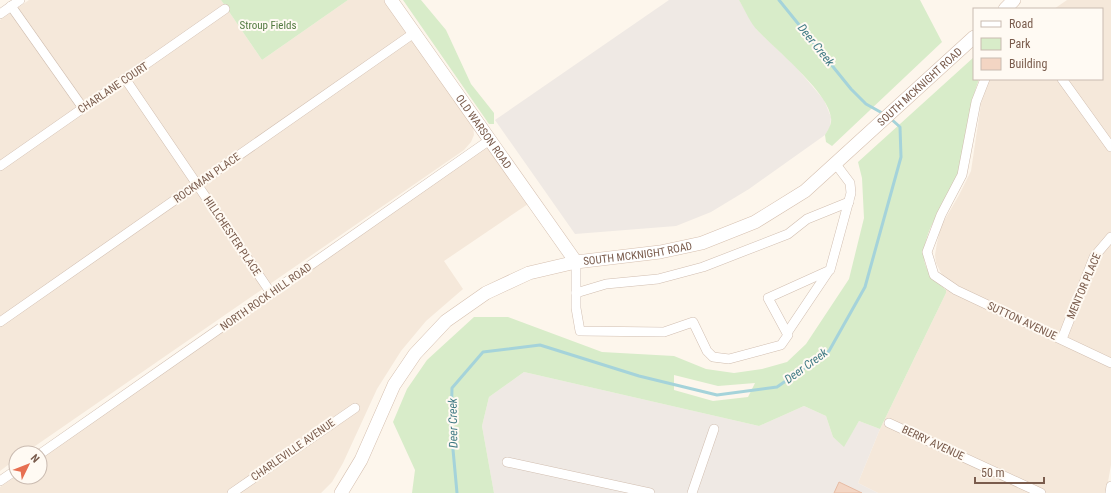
<svg xmlns="http://www.w3.org/2000/svg" width="1111" height="493" viewBox="0 0 1111 493" font-family="'Roboto Condensed',sans-serif">
  <rect width="100%" height="100%" fill="#fdf6ec"/>
  <g fill="#f5e8da">
    <polygon points="29,0 221,0 262,60 348,0 388,0 473,126 474,135 471,142 464,150 25,453 16,453 16,459 0,471 0,20"/>
    <polygon points="1067,0 1111,0 1111,465 1106,493 878,493 858,483 880,429 946,293 943,277 936,263 935,255 937,243 941,226 959,195 971,171 983,90 987,79 1102,79 1102,9 1054,9"/>
    <polygon points="483,148 488,148 528,204 444,261 463,289 426,321 401,351 377,389 343,463 332,482 321,493 0,493 0,487 16,476 40,477 40,459"/>
  </g>
  <g fill="#efe9e4">
    <polygon points="669,0 739,0 757,30 796,67 824,100 831,117 830,127 825,135 749,189 711,212 676,226 575,234 495,120"/>
    <polygon points="524,372 759,426 804,406 826,416 833,437 844,446 859,421 880,429 858,483 878,493 494,493 482,426 489,397"/>
  </g>
  <g fill="#d8ecc9" fill-rule="evenodd">
    <polygon points="221,0 348,0 262,60"/>
    <polygon points="403,0 421,0 446,30 471,84 494,113 494,124 489,124"/>
    <path d="M739 0H920L942 42 832 146 826 142 825 135C828 130 832 124 831 118 829 93 776 50 758 31 750 23 745 10 739 0Z"/>
    <path d="M974 57V79H979C968 107 969 139 961 168 952 199 923 224 924 258 925 272 936 281 946 290V293L880 429 859 421 844 447 833 437 826 416 804 406 759 426 524 372 489 397 482 426 494 493H412L415 470 393 422 407 389 427 360 474 317H508L602 352 674 356 706 369 734 373 762 369 787 362 806 344 849 279 864 218 862 178 858 162ZM674 375 718 386 755 383 748 397 713 401 674 390Z"/>
  </g>
  <g fill="none" stroke-linecap="round" stroke-linejoin="round">
    <g stroke="#a5d3da" stroke-width="3">
      <polyline points="779,0 851,89 866,104 884,114"/>
      <polyline points="457,493 451,428 452,388 483,352 540,345 639,376 717,395 777,387 829,351 865,287 901,157 900,127 890,118"/>
    </g>
  </g>
  <polygon fill="#f3d5c3" stroke="#e6bba3" points="839,482 862,493 834,493"/>
  <g fill="none" stroke-linecap="round" stroke-linejoin="round">
    <g stroke="#d1beb0" stroke-width="10">
      <g id="street">
        <polyline points="11,6 83,108"/>
        <polyline points="0,14 20,0"/>
        <polyline points="985,79 976,102 962,175 941,215 927,252 934,275 956,290 1111,363"/>
        <polyline points="1062,79 1111,147"/>
        <polyline points="126,80 271,293"/>
        <polyline points="0,166 225,9"/>
        <polyline points="576,262 576,308 580,331 664,332 693,322 707,351 713,357 729,359 781,345 788,335 768,298 830,270 851,193 850,183 835,163"/>
        <polyline points="576,293 606,284 658,279 703,267 788,234 807,219 849,202"/>
        <polyline points="0,322 414,33"/>
        <polyline points="787,333 828,272"/>
        <polyline points="1062,339 1094,257 1111,237"/>
        <polyline points="889,423 1041,493"/>
        <polyline points="40,454 491,139"/>
        <polyline points="507,462 650,493"/>
        <polyline points="0,481 16,470"/>
        <polyline points="232,493 355,408"/>
        <polyline points="692,493 714,429"/>
        <polyline points="1110,493 1111,486"/>
      </g>
    </g>
    <g stroke="#d6c0b0" stroke-width="14">
      <g id="secondary">
        <path id="s1" d="M391 0 576 262"/>
        <polyline points="1005,9 1014,0"/>
        <path id="s2" d="M341 493 361 460 394 385 415 354 446 321 486 293 529 273 576 262 660 252 702 243 755 222 805 191 974 37"/>
      </g>
    </g>
    <use href="#street" stroke="#fff" stroke-width="9"/>
    <use href="#secondary" stroke="#fff" stroke-width="13"/>
  </g>
  <g text-anchor="middle" dominant-baseline="central" stroke-width="4" stroke-linejoin="round" paint-order="stroke">
    <g font-size="11" fill="#537a41" stroke="#fffaf3">
      <text x="268" y="25">Stroup Fields</text>
    </g>
    <g font-size="11" fill="#7a5c4d" stroke="#fffaf3">
      <text stroke="none"><textPath href="#s2" startOffset="746">SOUTH MCKNIGHT ROAD</textPath></text>
      <text transform="translate(113 88) rotate(-34)">CHARLANE COURT</text>
      <text stroke="none"><textPath href="#s1" startOffset="161">OLD WARSON ROAD</textPath></text>
      <text transform="translate(207 178) rotate(-35)">ROCKMAN PLACE</text>
      <text transform="translate(232 236) rotate(56)">HILLCHESTER PLACE</text>
      <text stroke="none"><textPath href="#s2" startOffset="410">SOUTH MCKNIGHT ROAD</textPath></text>
      <text transform="translate(1084 286) rotate(-67)">MENTOR PLACE</text>
      <text transform="translate(266 297) rotate(-35)">NORTH ROCK HILL ROAD</text>
      <text transform="translate(1022 321) rotate(25)">SUTTON AVENUE</text>
      <text transform="translate(933 443) rotate(25)">BERRY AVENUE</text>
      <text transform="translate(293 450) rotate(-35)">CHARLEVILLE AVENUE</text>
    </g>
    <g font-size="12" font-style="italic" fill="#437c86" stroke="#fffaf3">
      <text transform="translate(816 45) rotate(51)">Deer Creek</text>
      <text transform="translate(806 366) rotate(-36)">Deer Creek</text>
      <text transform="translate(453 423) rotate(-91)">Deer Creek</text>
    </g>
  </g>
  <rect x="973" y="8" width="130" height="72" fill="#fffaf3" stroke="#cabbb1"/>
  <rect x="981" y="21" width="20" height="6" fill="#ffffff" stroke="#cabbb1"/>
  <text x="1009" y="28" font-size="12" fill="#7a5c4d">Road</text>
  <rect x="981" y="38" width="20" height="12" fill="#d8ecc9" stroke="#cabbb1"/>
  <text x="1009" y="48" font-size="12" fill="#7a5c4d">Park</text>
  <rect x="981" y="58" width="20" height="12" fill="#f3d5c3" stroke="#cabbb1"/>
  <text x="1009" y="68" font-size="12" fill="#7a5c4d">Building</text>
  <g transform="translate(28 465) rotate(47)"><circle r="19" fill="#fffaf3" stroke="#cabbb1"/>
  <path d="M0-3L7 15L0 10L-7 15Z" fill="#e76f51"/>
  <text y="-6" font-size="11" font-weight="bold" text-anchor="middle" fill="#7a5c4d">N</text>
  </g>
  <path d="M975 477v6h69v-6" fill="none" stroke="#7a5c4d" stroke-width="2"/>
  <text x="981" y="477" font-size="12" fill="#7a5c4d" stroke="#fffaf3" stroke-width="3" paint-order="stroke">50 m</text>
</svg>
